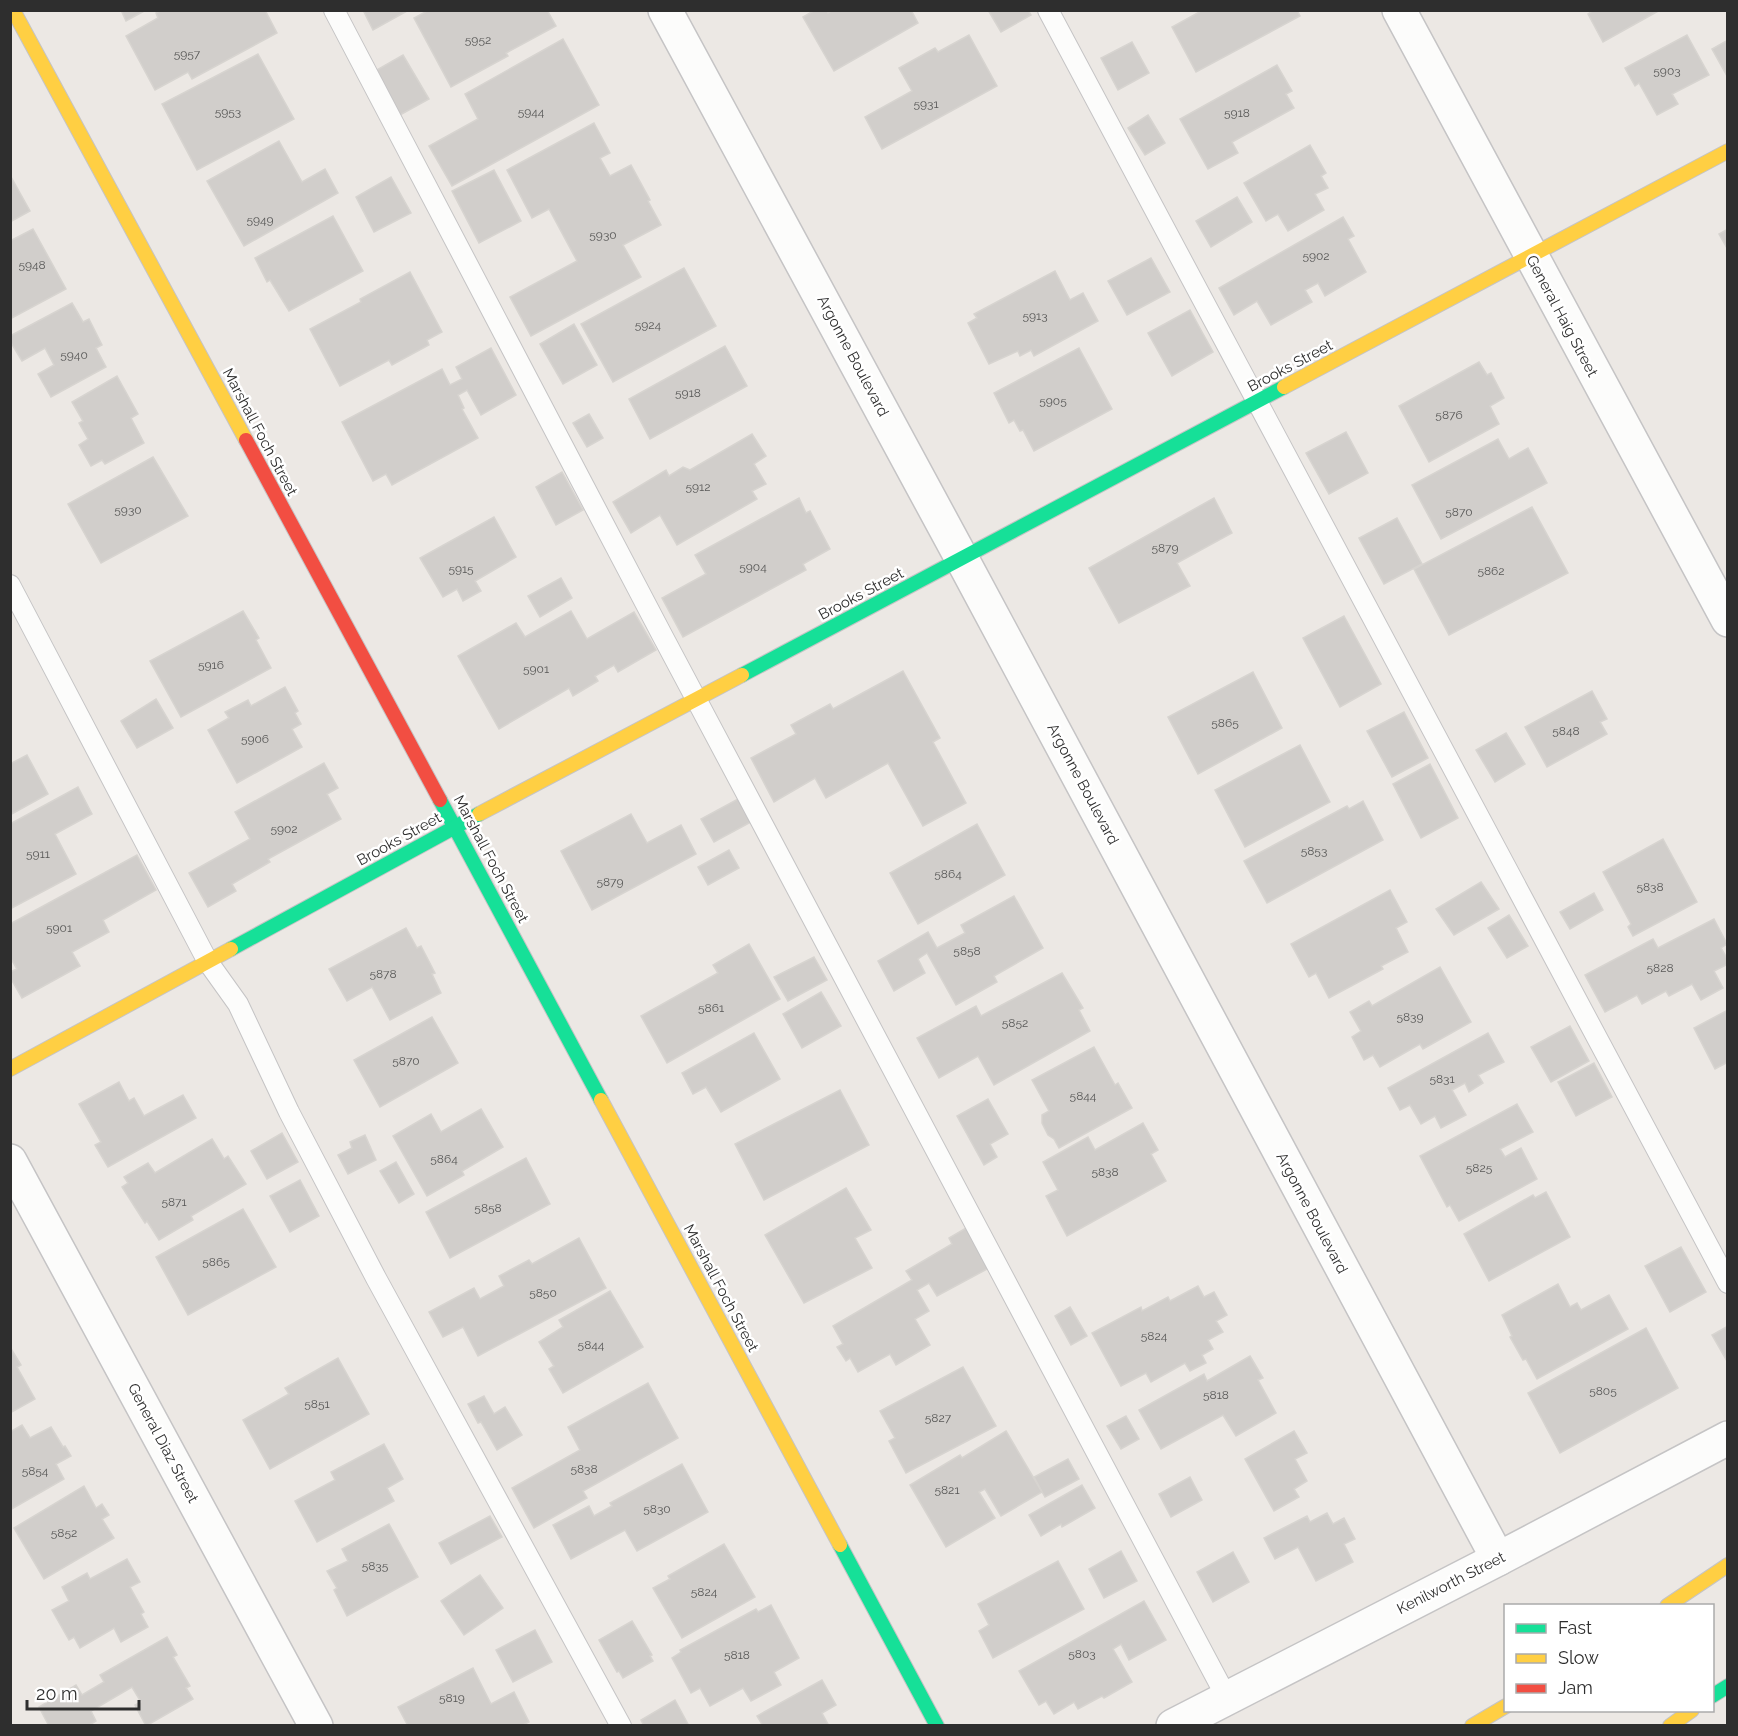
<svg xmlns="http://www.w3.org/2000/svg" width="1738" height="1736" viewBox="0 0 1738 1736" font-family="Raleway,sans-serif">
  <rect width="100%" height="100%" fill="#ece8e4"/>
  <g fill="#d1cecb" stroke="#d7d4d0" stroke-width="1.5">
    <polygon points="121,10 146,10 126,21"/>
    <polygon points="161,10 265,10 277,33 192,79 188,72 155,90 126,36 158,18 156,13"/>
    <polygon points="363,10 407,10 407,11 373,30"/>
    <polygon points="429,10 547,10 556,26 506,53 508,56 451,87 414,18"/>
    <polygon points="815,10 827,10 828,13 833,10 911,10 918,23 834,71 803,17"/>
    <polygon points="988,10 1028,10 1031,15 1001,32"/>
    <polygon points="1203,10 1297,10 1300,16 1196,72 1172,27"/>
    <polygon points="1660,10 1603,42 1588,14 1594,10"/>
    <polygon points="969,35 997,86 882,149 865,117 912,91 899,68 935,48 938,52"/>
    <polygon points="1687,35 1709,75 1672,94 1678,104 1657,115 1639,83 1635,86 1625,68"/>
    <polygon points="563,39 599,105 452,186 429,146 478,119 465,94"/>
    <polygon points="1728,40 1728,76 1727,76 1712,49"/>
    <polygon points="1132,42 1149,73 1118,90 1101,58"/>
    <polygon points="258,54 294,119 197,170 162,104"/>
    <polygon points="403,55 429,99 400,115 375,71"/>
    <polygon points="1277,65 1292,91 1286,94 1294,108 1232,142 1238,153 1208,169 1180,119"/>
    <polygon points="1148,115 1165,143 1145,155 1128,128"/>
    <polygon points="594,123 610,153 600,158 610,176 631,165 650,200 648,201 661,225 623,245 641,277 531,336 510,297 577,261 549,209 532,218 507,170"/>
    <polygon points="279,141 302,182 325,169 338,193 244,246 207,181"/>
    <polygon points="1310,145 1326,173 1321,176 1328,188 1315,194 1324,210 1288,231 1278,214 1266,221 1244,183"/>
    <polygon points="494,170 521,221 479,243 452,191"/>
    <polygon points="10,175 30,211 10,222"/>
    <polygon points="391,177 411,213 374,232 356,197"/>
    <polygon points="1237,197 1252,222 1211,247 1196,221"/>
    <polygon points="333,216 363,271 289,311 270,280 267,282 255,258"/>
    <polygon points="1343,217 1354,236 1348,239 1366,272 1325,296 1318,283 1305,290 1312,302 1271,325 1257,301 1234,315 1219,288"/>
    <polygon points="33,229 66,289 10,319 10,241"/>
    <polygon points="1728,229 1728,250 1719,234"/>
    <polygon points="1151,258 1170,292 1127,315 1108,281"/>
    <polygon points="684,268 716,326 613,382 581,324"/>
    <polygon points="1055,271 1070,300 1083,293 1098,321 1034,356 1031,350 1020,356 1018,351 989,364 968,323 977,318 974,314"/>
    <polygon points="410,272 442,332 427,340 429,345 392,365 389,360 340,386 310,329 361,302 360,299"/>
    <polygon points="72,303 83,322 89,319 102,345 96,348 106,367 51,397 38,374 54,365 45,348 22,361 10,341 10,336"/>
    <polygon points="1190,310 1213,352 1172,376 1148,333"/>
    <polygon points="574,324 597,365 563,384 540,344"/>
    <polygon points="725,346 747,386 650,439 629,399"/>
    <polygon points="491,348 516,395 481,415 467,390 458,395 464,408 462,409 478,438 392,485 386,474 373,481 342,422 442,369 450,385 462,379 456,367"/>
    <polygon points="1079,348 1112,409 1034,451 1023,430 1020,431 1014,420 1009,423 994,393"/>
    <polygon points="1479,362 1487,375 1491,373 1504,398 1490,406 1499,424 1429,462 1399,406"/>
    <polygon points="117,376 138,414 131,418 144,443 105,464 102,460 91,466 79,445 88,439 79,423 83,421 72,402"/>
    <polygon points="589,414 603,438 587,447 573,423"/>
    <polygon points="1346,432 1368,473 1329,494 1306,453"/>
    <polygon points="752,434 766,456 754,464 766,484 752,491 757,499 677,545 660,515 631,533 613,502 666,470 669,476 683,467 690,470"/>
    <polygon points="1498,439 1509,459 1528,448 1547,483 1441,539 1412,485"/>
    <polygon points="153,457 188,516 101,563 68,504"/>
    <polygon points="562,472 583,510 556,525 536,487"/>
    <polygon points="799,498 806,513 810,511 830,549 803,564 806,570 683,637 662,598 706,574 695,555"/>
    <polygon points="1214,498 1232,533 1177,563 1190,586 1119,623 1089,568"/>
    <polygon points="1532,507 1568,573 1449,635 1414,569"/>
    <polygon points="494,517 516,557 475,581 481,591 463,601 457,589 443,597 420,558"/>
    <polygon points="1397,518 1422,564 1384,584 1359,538"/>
    <polygon points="561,578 572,598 540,617 528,596"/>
    <polygon points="243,611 259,638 256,640 271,668 181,717 150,661"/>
    <polygon points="571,611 587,639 634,612 656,650 618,672 614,665 595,676 598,681 573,696 569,688 499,729 458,656 516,623 525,637"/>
    <polygon points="1344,616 1381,684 1340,707 1303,638"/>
    <polygon points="903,671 940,738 933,742 966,803 923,826 888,763 826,798 815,778 774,802 751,758 796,734 791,725 830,704 833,709"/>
    <polygon points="1253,672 1282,728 1198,774 1168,717"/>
    <polygon points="285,687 298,711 295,713 301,724 292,729 302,747 237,783 208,730 229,718 225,712 248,700 251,706"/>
    <polygon points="1592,691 1607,719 1600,722 1607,734 1547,767 1525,727"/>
    <polygon points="156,699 173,728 137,748 121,721"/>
    <polygon points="1404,712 1428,758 1392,777 1367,731"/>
    <polygon points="1506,733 1525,764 1495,782 1476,750"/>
    <polygon points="1300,745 1330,802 1245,847 1215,790"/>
    <polygon points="27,755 48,794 10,815 10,764"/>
    <polygon points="324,763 338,788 327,794 341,819 268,859 270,862 232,884 236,891 208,907 189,873 250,839 235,812"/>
    <polygon points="1430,764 1458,818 1421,838 1393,784"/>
    <polygon points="78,787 92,814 55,834 76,874 10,909 10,824"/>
    <polygon points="738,799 751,822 714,842 701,819"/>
    <polygon points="1363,801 1383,840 1267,903 1244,861 1347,806 1349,809"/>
    <polygon points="631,814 647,843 681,825 696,854 592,910 561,851"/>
    <polygon points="977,824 1005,875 918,924 890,873"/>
    <polygon points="1663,839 1697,902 1633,936 1628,927 1631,924 1603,872"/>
    <polygon points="729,850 739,868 708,885 698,867"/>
    <polygon points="137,855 156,890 103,920 109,932 72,952 80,966 22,998 10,977 10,972 17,969 10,957 10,924"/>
    <polygon points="1481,882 1499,909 1454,935 1436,909"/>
    <polygon points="1390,890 1407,922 1396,928 1408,952 1381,966 1383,969 1329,998 1316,973 1309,977 1291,944"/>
    <polygon points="1594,893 1603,910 1570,929 1560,912"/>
    <polygon points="1014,896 1043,948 994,976 997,982 956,1005 927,953 918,959 925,973 894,991 878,961 928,932 937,948 965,933 961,925"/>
    <polygon points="1509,915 1528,946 1507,958 1488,928"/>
    <polygon points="1714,919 1727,944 1721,948 1728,960 1728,964 1714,971 1723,988 1701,1000 1692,984 1669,996 1666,991 1642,1004 1637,995 1605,1012 1585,975 1653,939 1658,948"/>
    <polygon points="406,928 417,948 421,946 435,973 432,974 441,993 390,1020 372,987 347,1001 329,969"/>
    <polygon points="749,944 780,999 667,1063 641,1016 718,973 713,965"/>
    <polygon points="814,957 827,980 788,1001 774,977"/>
    <polygon points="1440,967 1471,1022 1423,1049 1420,1044 1380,1067 1373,1055 1364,1060 1352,1037 1361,1031 1350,1012 1369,1001 1372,1006"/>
    <polygon points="1062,973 1083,1008 1079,1010 1090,1031 994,1085 978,1056 939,1078 917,1038 976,1006 981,1016"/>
    <polygon points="821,992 841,1026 802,1048 783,1014"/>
    <polygon points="1728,1010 1728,1062 1715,1069 1694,1028"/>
    <polygon points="432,1017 458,1063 380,1107 354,1060"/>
    <polygon points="1570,1026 1589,1061 1551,1082 1531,1047"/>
    <polygon points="754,1033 780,1079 721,1112 706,1087 693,1094 682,1073"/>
    <polygon points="1488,1033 1504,1062 1478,1075 1483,1083 1469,1092 1465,1083 1452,1090 1466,1115 1441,1128 1435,1116 1421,1124 1410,1105 1400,1110 1388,1088"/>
    <polygon points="1094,1047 1115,1085 1118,1083 1132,1108 1059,1148 1054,1139 1048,1135 1042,1123 1042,1115 1049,1111 1032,1080"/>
    <polygon points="1594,1063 1612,1097 1576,1116 1558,1082"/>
    <polygon points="119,1082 129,1101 134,1098 144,1116 183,1095 196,1118 108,1167 95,1145 101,1142 79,1104"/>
    <polygon points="840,1090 869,1145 764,1200 735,1144"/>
    <polygon points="988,1099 1008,1134 990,1144 997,1157 984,1165 957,1116"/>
    <polygon points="1517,1104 1533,1132 1500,1149 1505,1157 1521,1148 1537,1179 1459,1221 1450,1205 1447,1207 1420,1156"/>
    <polygon points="481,1109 503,1147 462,1171 464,1175 427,1196 393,1136 431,1114 441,1132"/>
    <polygon points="1143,1123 1158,1150 1151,1154 1166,1181 1067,1236 1046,1196 1058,1190 1043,1162 1088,1137 1095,1150"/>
    <polygon points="282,1133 298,1162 267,1179 251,1151"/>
    <polygon points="365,1135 376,1160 348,1174 338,1155 352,1148 350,1142"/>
    <polygon points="212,1139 224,1159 228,1156 246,1184 191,1216 193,1220 159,1240 147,1221 145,1223 122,1187 128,1183 124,1177 148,1163 155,1173"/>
    <polygon points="526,1158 550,1204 450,1258 426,1212"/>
    <polygon points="396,1162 414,1194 399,1203 380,1171"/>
    <polygon points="300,1180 319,1216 290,1232 270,1196"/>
    <polygon points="846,1188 871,1230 855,1238 872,1268 804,1303 765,1235"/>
    <polygon points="1546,1192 1570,1237 1489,1281 1464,1234 1533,1195 1535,1198"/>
    <polygon points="243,1209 276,1267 188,1315 156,1257"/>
    <polygon points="966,1228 989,1268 937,1296 929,1283 917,1290 929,1311 915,1319 930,1345 896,1365 890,1354 858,1372 850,1358 846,1361 837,1347 843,1344 833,1326 912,1280 906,1271 952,1244 949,1238"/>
    <polygon points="579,1238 606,1288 478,1356 463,1327 443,1337 429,1312 474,1288 480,1299 504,1286 499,1276 529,1260 532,1264"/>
    <polygon points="1681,1247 1706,1292 1670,1312 1645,1266"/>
    <polygon points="1558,1284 1570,1307 1577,1303 1581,1310 1609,1295 1628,1329 1537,1379 1526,1359 1523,1360 1510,1337 1512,1336 1502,1315"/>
    <polygon points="1198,1286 1204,1297 1214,1292 1227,1315 1216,1321 1223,1332 1208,1340 1213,1349 1202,1355 1206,1363 1190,1371 1185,1363 1151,1382 1146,1373 1121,1386 1092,1333 1141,1307 1142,1311 1168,1297 1170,1301"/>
    <polygon points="610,1291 643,1347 563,1393 549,1369 554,1366 539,1342 563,1327 559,1320"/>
    <polygon points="1070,1307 1087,1336 1071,1345 1055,1316"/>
    <polygon points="1728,1326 1728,1363 1712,1335"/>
    <polygon points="1646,1328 1678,1388 1560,1453 1528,1393"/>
    <polygon points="10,1347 21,1365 17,1367 35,1399 10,1413"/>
    <polygon points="1250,1356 1263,1378 1258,1380 1276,1413 1236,1436 1223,1415 1161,1449 1139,1410 1204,1374 1207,1381"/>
    <polygon points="338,1358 369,1414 270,1469 243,1420 289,1394 285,1388"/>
    <polygon points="963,1367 996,1426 906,1473 889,1441 895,1438 880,1411"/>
    <polygon points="648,1383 678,1438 583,1491 587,1498 534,1528 512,1488 580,1450 568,1427"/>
    <polygon points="484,1396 494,1414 505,1407 522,1435 497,1450 481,1422 478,1423 468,1404"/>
    <polygon points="1126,1416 1139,1439 1121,1449 1107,1426"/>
    <polygon points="22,1425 30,1438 51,1427 63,1447 65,1446 71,1456 56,1464 64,1479 10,1510 10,1432"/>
    <polygon points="1006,1431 1042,1492 1001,1516 985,1489 979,1492 995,1518 946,1547 910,1485 960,1455 962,1458"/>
    <polygon points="1294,1431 1307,1453 1295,1459 1307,1481 1294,1489 1299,1497 1274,1511 1245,1459"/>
    <polygon points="384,1444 403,1479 387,1488 394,1501 317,1542 295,1501 335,1480 331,1472"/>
    <polygon points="1068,1459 1079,1479 1045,1497 1034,1477"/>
    <polygon points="682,1464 708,1512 637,1551 625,1530 571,1559 553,1525 589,1506 594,1516 612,1506 610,1503"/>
    <polygon points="1190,1477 1202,1500 1171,1517 1159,1494"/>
    <polygon points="1082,1485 1095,1508 1062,1527 1061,1524 1041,1536 1029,1515"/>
    <polygon points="84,1486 96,1508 102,1504 109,1515 102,1519 114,1538 44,1579 14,1528"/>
    <polygon points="1327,1513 1333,1524 1344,1518 1355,1539 1344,1544 1353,1562 1316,1581 1298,1547 1275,1559 1264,1538 1307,1516 1310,1522"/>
    <polygon points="490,1516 502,1537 451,1564 439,1543"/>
    <polygon points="389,1524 418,1577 347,1616 334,1590 337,1588 327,1571 348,1561 342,1549"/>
    <polygon points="724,1544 755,1597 682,1638 653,1588 670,1579 668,1576"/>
    <polygon points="1121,1551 1137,1581 1104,1598 1089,1569"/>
    <polygon points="1233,1552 1249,1582 1213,1602 1197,1572"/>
    <polygon points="127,1559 140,1582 130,1587 144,1612 141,1614 148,1627 121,1642 114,1628 80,1648 74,1637 69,1640 52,1610 69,1601 62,1587 87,1573 90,1579"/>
    <polygon points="1058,1561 1084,1609 993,1658 979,1631 989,1625 978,1604"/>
    <polygon points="480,1575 503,1608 464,1635 441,1601"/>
    <polygon points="1144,1601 1166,1640 1129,1660 1121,1644 1113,1649 1132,1682 1104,1698 1102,1696 1078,1709 1074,1702 1054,1714 1046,1701 1039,1705 1019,1671"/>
    <polygon points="771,1605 799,1658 774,1672 781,1685 751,1701 743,1688 710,1706 700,1688 691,1693 672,1658 681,1652 680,1650 756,1609 758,1612"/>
    <polygon points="632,1621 652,1655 650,1656 653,1661 623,1678 619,1671 617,1672 599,1640"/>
    <polygon points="535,1630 552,1662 513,1682 496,1650"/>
    <polygon points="167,1637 177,1655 173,1657 190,1686 186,1688 193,1699 146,1726 135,1705 141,1702 132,1687 91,1711 96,1721 88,1726 49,1726 39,1707 76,1685 82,1695 104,1682 100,1675"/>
    <polygon points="473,1668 491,1704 514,1692 529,1722 521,1726 408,1726 398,1707"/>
    <polygon points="822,1680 836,1705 822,1713 829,1726 763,1726 757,1716"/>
    <polygon points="675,1700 689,1726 644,1726 641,1720"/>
  </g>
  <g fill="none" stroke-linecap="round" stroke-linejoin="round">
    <g stroke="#c5c4c5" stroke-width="22">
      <g id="lane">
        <polyline points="334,10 661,633 1227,1698"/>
        <polyline points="1048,10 1728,1283"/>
        <polyline points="10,585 208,962 238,1004 289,1112 376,1278 621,1726"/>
      </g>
    </g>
    <g stroke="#c5c4c5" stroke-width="36">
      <g id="street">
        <polyline points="665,10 962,559 1498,1559"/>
        <polyline points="1399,10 1728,620"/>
        <polyline points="10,1161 316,1726"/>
        <polyline points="1173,1726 1498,1559 1728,1438"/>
      </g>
    </g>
    <g stroke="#c5c4c5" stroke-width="16">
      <g id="fast">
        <polyline points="742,675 1284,387"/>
        <polyline points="440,800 601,1100"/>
        <polyline points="231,949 479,814"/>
        <polyline points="840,1545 937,1726"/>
        <polyline points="1712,1696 1728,1686"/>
      </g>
    </g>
    <g stroke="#c5c4c5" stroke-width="16">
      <g id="slow">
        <polyline points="13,10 246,440"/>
        <polyline points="1284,387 1728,151"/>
        <polyline points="479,814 742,675"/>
        <polyline points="10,1069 231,949"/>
        <polyline points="601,1100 840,1545"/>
        <polyline points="1667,1606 1728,1565"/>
        <polyline points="1472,1726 1506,1706"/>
        <polyline points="1670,1726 1692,1710"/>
      </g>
    </g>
    <g stroke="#c5c4c5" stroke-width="16">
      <polyline id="jam" points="246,440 440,800"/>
    </g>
    <use href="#lane" stroke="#fcfcfb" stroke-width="20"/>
    <use href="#street" stroke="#fcfcfb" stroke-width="33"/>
    <use href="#fast" stroke="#16e098" stroke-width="14"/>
    <use href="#slow" stroke="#ffcf43" stroke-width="14"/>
    <use href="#jam" stroke="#f24e42" stroke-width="14"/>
  </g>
  <g text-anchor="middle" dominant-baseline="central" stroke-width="5" stroke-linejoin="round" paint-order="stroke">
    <g font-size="12" fill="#585857">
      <text x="478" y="40">5952</text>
      <text x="187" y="54">5957</text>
      <text x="1667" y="71">5903</text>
      <text x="926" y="104">5931</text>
      <text x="228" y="112">5953</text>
      <text x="531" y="112">5944</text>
      <text x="1237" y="113">5918</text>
      <text x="260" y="220">5949</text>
      <text x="603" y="235">5930</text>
      <text x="1316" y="256">5902</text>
      <text x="32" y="265">5948</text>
      <text x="1035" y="316">5913</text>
      <text x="648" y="325">5924</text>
      <text x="74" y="355">5940</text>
      <text x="688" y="393">5918</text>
      <text x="1053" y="401">5905</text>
      <text x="1449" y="415">5876</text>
      <text x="698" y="487">5912</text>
      <text x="128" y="510">5930</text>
      <text x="1459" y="512">5870</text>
      <text x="1165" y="548">5879</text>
      <text x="753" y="567">5904</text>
      <text x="461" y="569">5915</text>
      <text x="1491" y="571">5862</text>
      <text x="211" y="665">5916</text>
      <text x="536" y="669">5901</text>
      <text x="1225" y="723">5865</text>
      <text x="1566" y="731">5848</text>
      <text x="255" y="739">5906</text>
      <text x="284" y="829">5902</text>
      <text x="1314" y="851">5853</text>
      <text x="38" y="854">5911</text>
      <text x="948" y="874">5864</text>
      <text x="610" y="882">5879</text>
      <text x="1650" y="887">5838</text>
      <text x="59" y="928">5901</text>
      <text x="967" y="951">5858</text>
      <text x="1660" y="968">5828</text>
      <text x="383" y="974">5878</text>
      <text x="711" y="1008">5861</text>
      <text x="1410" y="1017">5839</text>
      <text x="1015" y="1023">5852</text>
      <text x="406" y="1061">5870</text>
      <text x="1442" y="1079">5831</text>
      <text x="1083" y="1096">5844</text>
      <text x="444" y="1159">5864</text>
      <text x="1479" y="1168">5825</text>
      <text x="1105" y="1172">5838</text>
      <text x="174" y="1202">5871</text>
      <text x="488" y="1208">5858</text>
      <text x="216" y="1262">5865</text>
      <text x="543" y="1293">5850</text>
      <text x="1154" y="1336">5824</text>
      <text x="591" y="1345">5844</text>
      <text x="1603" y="1391">5805</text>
      <text x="1216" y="1395">5818</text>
      <text x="317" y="1404">5851</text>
      <text x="938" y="1418">5827</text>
      <text x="584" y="1469">5838</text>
      <text x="35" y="1471">5854</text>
      <text x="947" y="1490">5821</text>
      <text x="657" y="1509">5830</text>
      <text x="64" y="1533">5852</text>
      <text x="375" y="1566">5835</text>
      <text x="704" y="1592">5824</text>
      <text x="1082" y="1654">5803</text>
      <text x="737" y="1655">5818</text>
      <text x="452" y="1698">5819</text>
    </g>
    <g font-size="15" fill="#2e2e2e" stroke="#fff">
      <text transform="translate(1562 316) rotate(62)">General Haig Street</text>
      <text transform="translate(853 356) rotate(62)">Argonne Boulevard</text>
      <text transform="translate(1290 366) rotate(-28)">Brooks Street</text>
      <text transform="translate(260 432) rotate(62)">Marshall Foch Street</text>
      <text transform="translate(861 594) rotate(-28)">Brooks Street</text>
      <text transform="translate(1083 784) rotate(62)">Argonne Boulevard</text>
      <text transform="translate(399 839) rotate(-29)">Brooks Street</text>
      <text transform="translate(491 859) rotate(62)">Marshall Foch Street</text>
      <text transform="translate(1312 1213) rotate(62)">Argonne Boulevard</text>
      <text transform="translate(721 1288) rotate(62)">Marshall Foch Street</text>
      <text transform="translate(163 1443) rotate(62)">General Diaz Street</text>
      <text transform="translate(1451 1583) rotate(-27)">Kenilworth Street</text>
    </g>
  </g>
  <rect width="1738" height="1736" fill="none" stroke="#2e2e2e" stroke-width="24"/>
  <rect x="1504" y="1604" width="210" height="108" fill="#ffffff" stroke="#ababab" stroke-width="1.5"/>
  <rect x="1516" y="1624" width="30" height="9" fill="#16e098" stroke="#ababab" stroke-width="1.5"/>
  <text x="1558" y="1634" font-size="18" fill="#2e2e2e">Fast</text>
  <rect x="1516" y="1654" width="30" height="9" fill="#ffcf43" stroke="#ababab" stroke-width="1.5"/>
  <text x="1558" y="1664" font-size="18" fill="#2e2e2e">Slow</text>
  <rect x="1516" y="1684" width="30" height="9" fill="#f24e42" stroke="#ababab" stroke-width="1.5"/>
  <text x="1558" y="1694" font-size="18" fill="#2e2e2e">Jam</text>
  <path d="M27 1700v9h112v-9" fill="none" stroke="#2e2e2e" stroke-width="3"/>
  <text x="36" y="1700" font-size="18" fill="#2e2e2e" stroke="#ffffff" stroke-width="4.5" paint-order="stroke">20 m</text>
</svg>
